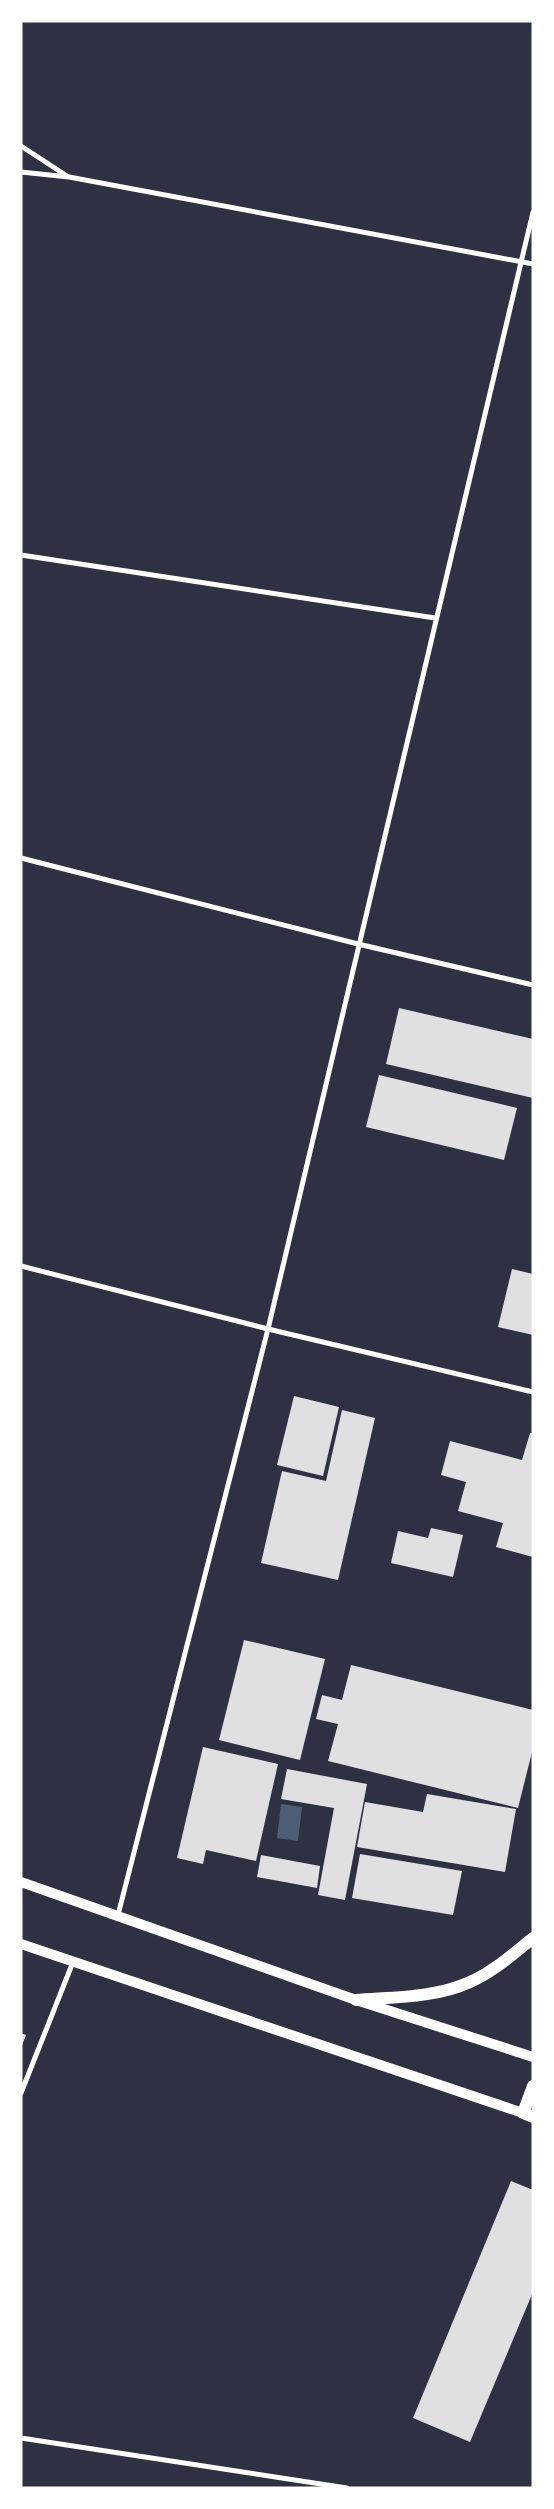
<svg xmlns="http://www.w3.org/2000/svg" width="554" height="2509" viewBox="0 0 554 2509" font-family="'Source Sans 3',sans-serif">
  <rect width="100%" height="100%" fill="#2d3142"/>
  <polygon fill="#4f5d75" points="281,1804 302,1807 298,1841 277,1838"/>
  <g fill="#e0e0e3">
    <polygon points="399,1008 533,1039 533,1098 386,1064"/>
    <polygon points="379,1075 517,1108 504,1160 366,1127"/>
    <polygon points="512,1269 533,1274 533,1335 498,1327"/>
    <polygon points="294,1396 339,1407 323,1476 277,1465"/>
    <polygon points="342,1410 375,1418 338,1580 261,1563 282,1471 326,1481"/>
    <polygon points="530,1433 533,1433 533,1557 496,1547 503,1523 458,1511 466,1482 441,1475 450,1441 522,1460"/>
    <polygon points="431,1528 463,1535 453,1577 391,1563 398,1531 428,1538"/>
    <polygon points="244,1640 325,1659 300,1760 219,1740"/>
    <polygon points="351,1665 533,1710 533,1748 518,1808 328,1761 338,1724 316,1719 322,1695 342,1700"/>
    <polygon points="203,1747 278,1764 256,1861 206,1850 203,1864 177,1858"/>
    <polygon points="287,1769 367,1784 345,1900 318,1895 334,1808 281,1799"/>
    <polygon points="427,1794 516,1809 505,1872 357,1847 365,1802 423,1812"/>
    <polygon points="360,1854 462,1871 453,1915 352,1898"/>
    <polygon points="261,1855 320,1866 317,1888 257,1877"/>
    <polygon points="21,2033 26,2035 21,2048"/>
    <polygon points="511,2181 533,2190 533,2292 470,2442 413,2418"/>
  </g>
  <g fill="none" stroke-linecap="round" stroke-linejoin="round">
    <g stroke="#fff" stroke-width="5">
      <polyline points="21,146 67,176"/>
      <polyline points="21,172 69,177 533,264"/>
      <polyline points="21,555 435,618"/>
      <polyline points="21,858 358,944 533,985"/>
      <polyline points="21,1266 268,1329 533,1392"/>
      <polyline points="118,1915 268,1329 533,212"/>
      <polyline points="21,2093 73,1962"/>
      <polyline points="21,2438 347,2488"/>
    </g>
    <g stroke="#fff" stroke-width="10">
      <polyline points="21,1882 356,2000 533,2057"/>
      <polyline points="21,1944 523,2113"/>
    </g>
    <g stroke="#fff" stroke-width="12">
      <path d="M356 2000C394 1997 435 1998 470 1982 493 1972 513 1954 533 1938"/>
      <polyline points="533,2086 523,2113 533,2117"/>
    </g>
  </g>
  <rect width="554" height="2509" fill="none" stroke="#ffffff" stroke-width="45"/>
</svg>
